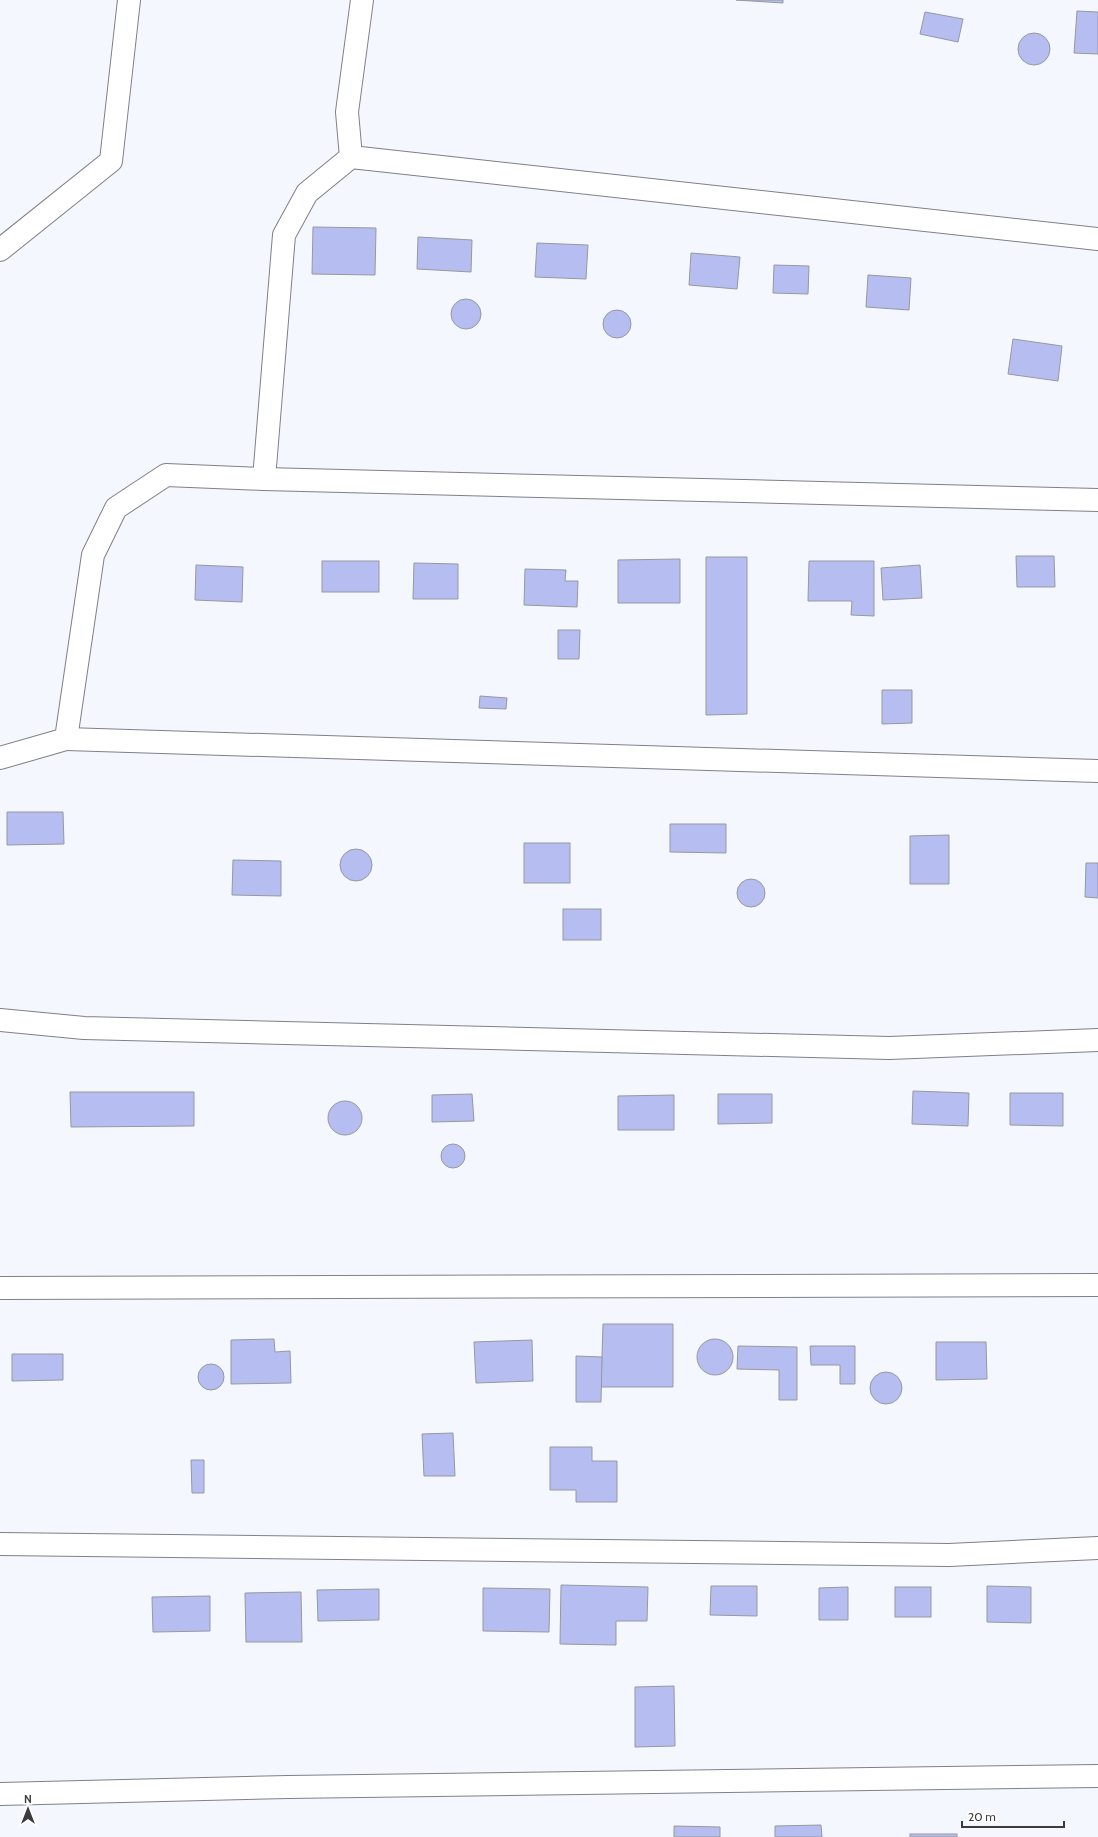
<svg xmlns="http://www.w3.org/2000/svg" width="1098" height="1837" viewBox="0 0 1098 1837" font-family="Cabin,sans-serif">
  <rect width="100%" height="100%" fill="#f5f7fe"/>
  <g fill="#b6bef1" stroke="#97989f">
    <polygon points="736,0 783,0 783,3"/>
    <polygon points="1077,11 1098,12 1098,54 1074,53"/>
    <polygon points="925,12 963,19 958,42 920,34"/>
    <circle cx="1034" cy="49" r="16"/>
    <polygon points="313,227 376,228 375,275 312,274"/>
    <polygon points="418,237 472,240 471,272 417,269"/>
    <polygon points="537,243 588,245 586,279 535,277"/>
    <polygon points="691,253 740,257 737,289 689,285"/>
    <polygon points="774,265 809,266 808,294 773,293"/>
    <polygon points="868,275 911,278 909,310 866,307"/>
    <circle cx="466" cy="314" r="15"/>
    <circle cx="617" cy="324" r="14"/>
    <polygon points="1013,339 1062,346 1058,381 1008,374"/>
    <polygon points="1016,556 1054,556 1055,587 1017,587"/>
    <polygon points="706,557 747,557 747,714 706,715"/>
    <polygon points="680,559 680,603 618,603 618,560"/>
    <rect x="322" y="561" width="57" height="31"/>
    <polygon points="809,561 874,561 874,616 851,615 852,601 808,601"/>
    <polygon points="414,563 458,564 458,599 413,599"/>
    <polygon points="196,565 243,567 242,602 195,600"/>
    <polygon points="920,565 922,598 883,600 881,568"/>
    <polygon points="525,569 566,570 565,581 578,581 577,607 524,605"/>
    <polygon points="558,630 580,630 579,659 558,659"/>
    <polygon points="882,690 912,690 912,723 882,724"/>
    <polygon points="480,696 507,698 506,709 479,708"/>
    <polygon points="7,812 63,812 64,844 7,845"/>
    <polygon points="670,824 726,824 726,853 670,852"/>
    <polygon points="949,835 949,884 910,884 910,836"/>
    <rect x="524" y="843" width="46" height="40"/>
    <circle cx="356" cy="865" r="16"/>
    <polygon points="233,860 281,861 281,896 232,895"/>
    <polygon points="1086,863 1098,863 1098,898 1085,897"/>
    <circle cx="751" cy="893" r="14"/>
    <rect x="563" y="909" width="38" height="31"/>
    <polygon points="913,1091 969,1093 968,1126 912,1124"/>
    <polygon points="70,1092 194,1092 194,1126 71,1127"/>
    <polygon points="1010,1093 1063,1093 1063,1126 1010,1125"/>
    <polygon points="472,1094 474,1121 432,1122 432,1095"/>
    <polygon points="718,1094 772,1094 772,1123 718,1124"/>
    <polygon points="674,1095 674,1130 618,1130 618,1096"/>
    <circle cx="345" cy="1118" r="17"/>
    <circle cx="453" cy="1156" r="12"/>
    <polygon points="603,1324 673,1324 673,1387 601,1387"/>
    <circle cx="715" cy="1357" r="18"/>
    <polygon points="274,1339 275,1352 290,1351 291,1383 231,1384 231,1340"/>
    <polygon points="532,1340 533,1381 476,1383 474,1342"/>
    <polygon points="936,1342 986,1342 987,1379 936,1380"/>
    <polygon points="738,1346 797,1347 797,1400 779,1400 779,1370 737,1369"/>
    <polygon points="810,1346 855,1346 855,1384 840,1384 840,1365 811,1365"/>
    <polygon points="12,1354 63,1354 63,1380 12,1381"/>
    <polygon points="576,1356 602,1357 601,1402 576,1402"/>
    <circle cx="211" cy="1377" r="13"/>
    <circle cx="886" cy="1388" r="16"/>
    <polygon points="453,1433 455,1476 424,1476 422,1434"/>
    <polygon points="550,1447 592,1447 592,1461 617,1461 617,1502 576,1502 576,1490 550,1490"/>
    <polygon points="191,1460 204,1460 204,1493 192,1493"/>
    <polygon points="561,1585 648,1587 647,1621 616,1621 616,1645 560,1644"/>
    <polygon points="711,1586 757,1586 757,1616 710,1615"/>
    <polygon points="987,1586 1031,1587 1031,1623 987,1622"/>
    <polygon points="848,1587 848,1620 819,1620 819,1588"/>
    <rect x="895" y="1587" width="36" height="30"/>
    <polygon points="483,1588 550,1589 549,1632 483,1631"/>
    <polygon points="379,1589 379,1620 318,1621 317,1590"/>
    <polygon points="301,1592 302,1642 246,1642 245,1593"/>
    <polygon points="210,1596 210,1631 153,1632 152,1597"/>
    <polygon points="674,1686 675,1746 635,1747 635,1687"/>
    <polygon points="821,1825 822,1837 775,1837 775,1826"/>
    <polygon points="674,1826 720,1827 720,1837 674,1837"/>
    <rect x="910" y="1834" width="47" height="3"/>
  </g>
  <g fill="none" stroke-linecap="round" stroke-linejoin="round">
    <g stroke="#7f8087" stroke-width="24">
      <g id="minor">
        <polyline points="351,157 347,112 362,0"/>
        <polyline points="0,250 111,161 129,0"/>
        <polyline points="264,479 284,235 307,193 351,157 1098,239"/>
        <polyline points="66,739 1098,771"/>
        <polyline points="0,758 66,739 93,555 116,508 166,475 264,479 1098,500"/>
        <polyline points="0,1020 84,1028 889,1048 1098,1040"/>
        <polyline points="0,1288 1098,1285"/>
        <polyline points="0,1544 949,1555 1098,1548"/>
        <polyline points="0,1794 288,1787 1098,1776"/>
      </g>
    </g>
    <use href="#minor" stroke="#fff" stroke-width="22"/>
  </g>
  <g transform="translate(28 1809)" stroke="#ffffff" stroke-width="3" paint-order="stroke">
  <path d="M0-3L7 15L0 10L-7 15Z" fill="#3b3b3e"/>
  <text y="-6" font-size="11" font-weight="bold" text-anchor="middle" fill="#3b3b3e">N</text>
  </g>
  <path d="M962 1821v6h102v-6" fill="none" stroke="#3b3b3e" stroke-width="2"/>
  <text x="968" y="1821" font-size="12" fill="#3b3b3e" stroke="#ffffff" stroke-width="3" paint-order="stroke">20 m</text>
</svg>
